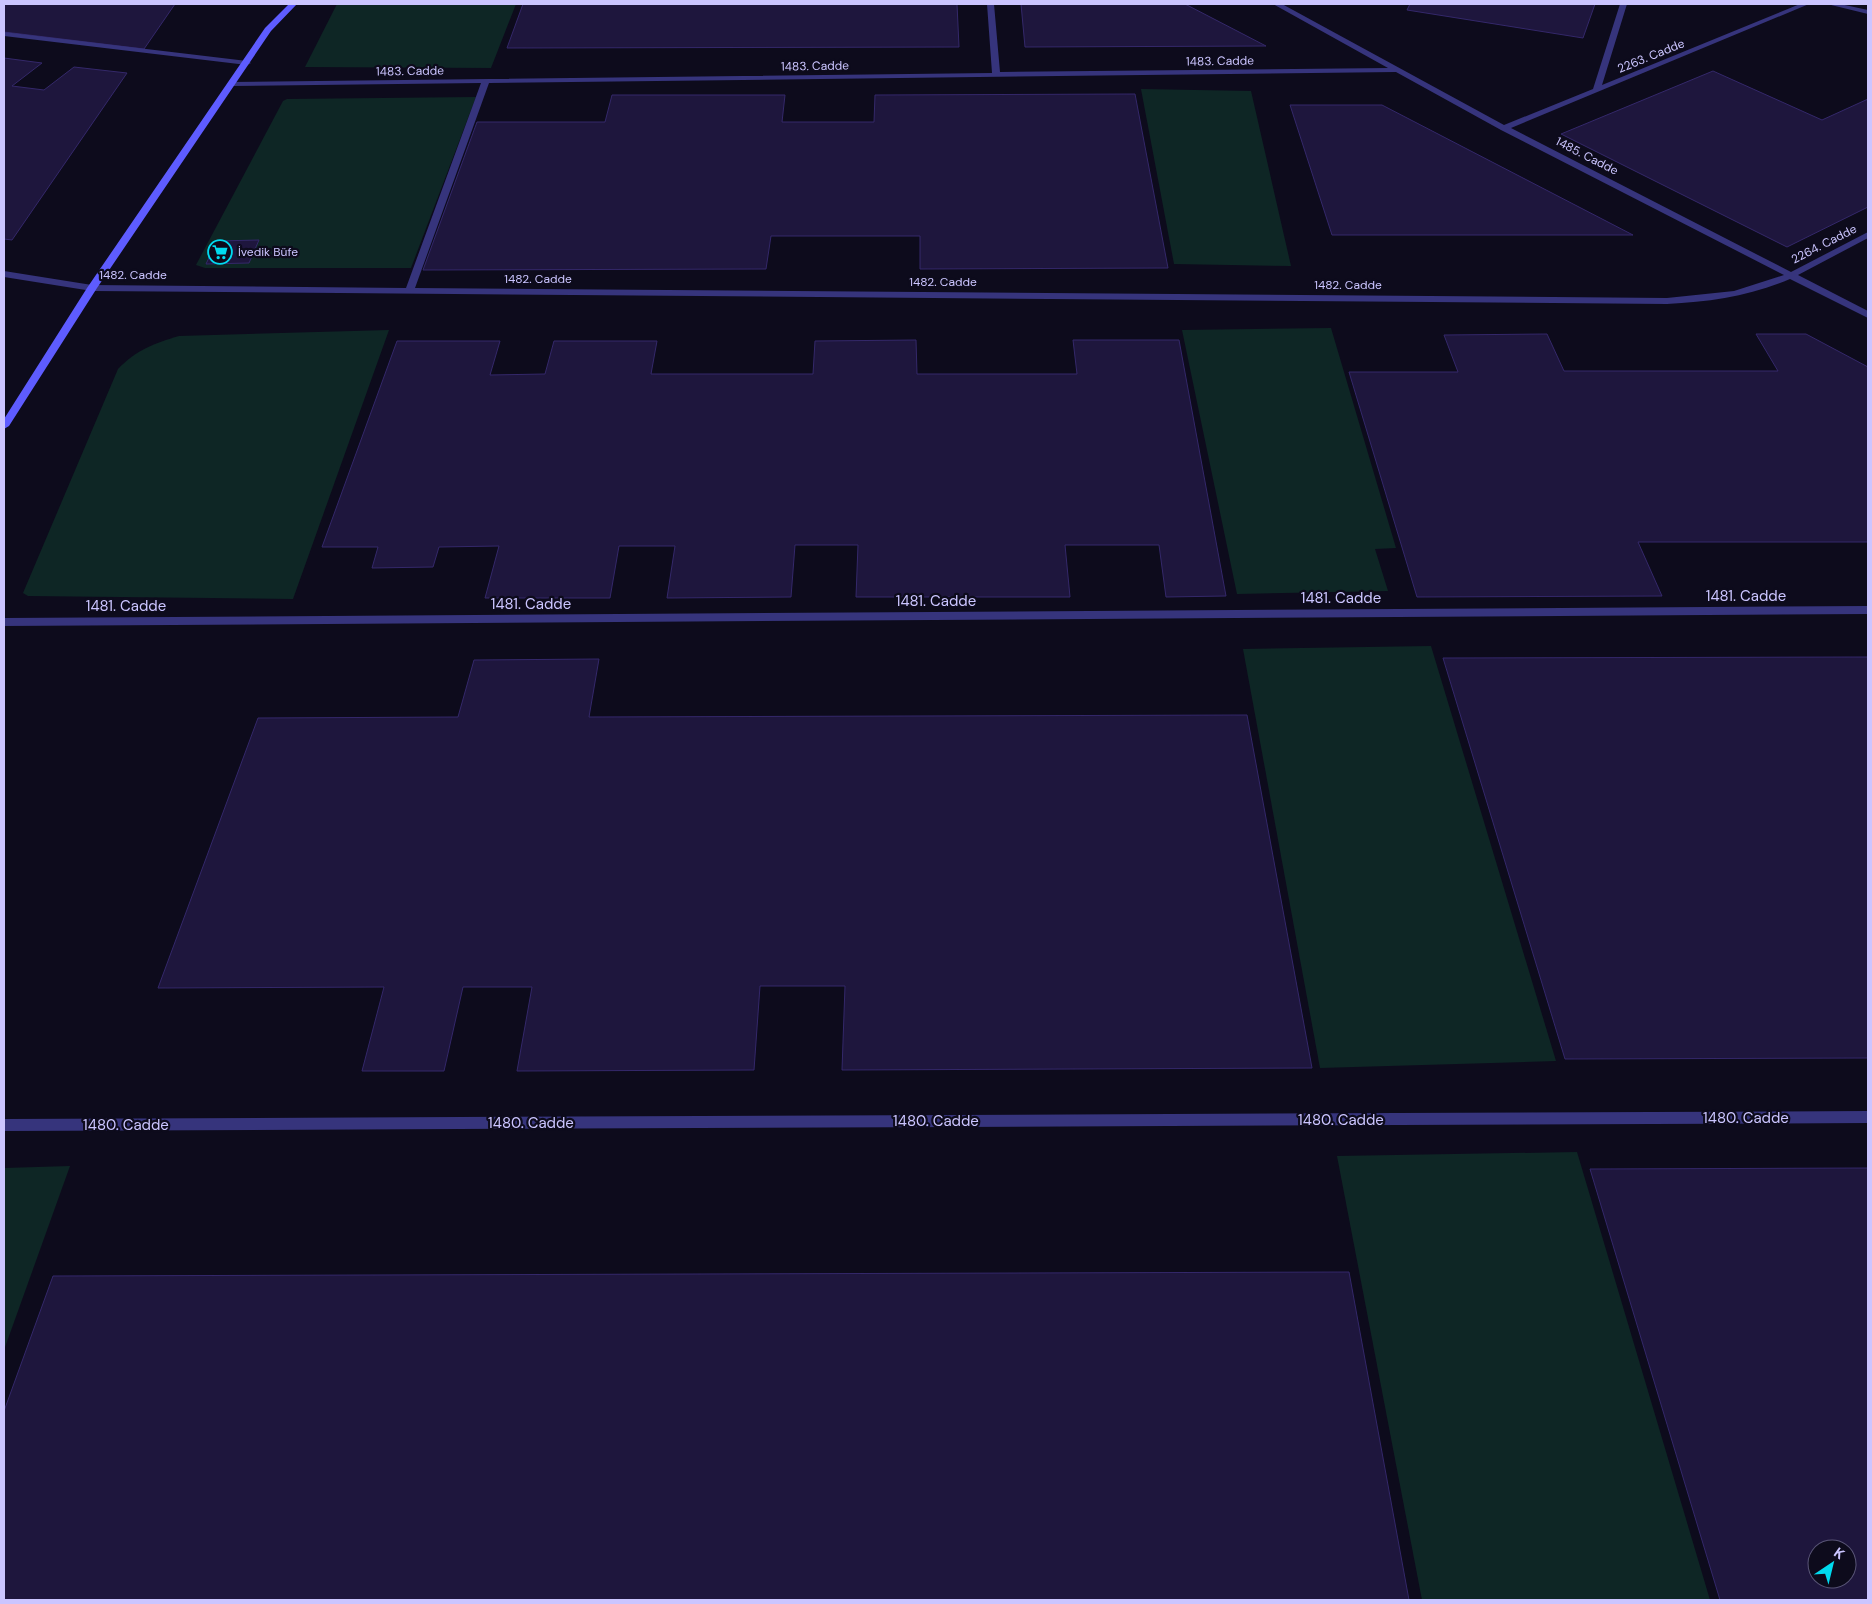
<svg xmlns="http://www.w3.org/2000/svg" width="1872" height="1604" viewBox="0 0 1872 1604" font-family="'DM Sans',sans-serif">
  <rect width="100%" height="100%" fill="#0d0b1c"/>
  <g fill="#0e2625">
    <polygon points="337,4 516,4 491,68 305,67"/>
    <polygon points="1141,89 1251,91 1291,266 1174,264"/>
    <polygon points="476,97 411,268 205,268 196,265 283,101 287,99"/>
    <polygon points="1331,328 1396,548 1375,549 1388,591 1237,594 1182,330"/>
    <path d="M389 330 293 599 28 596 23 593 118 369C136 350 155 343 179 336Z"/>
    <polygon points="1431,646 1556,1061 1320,1068 1243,649"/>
    <polygon points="1577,1152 1710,1600 1422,1600 1337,1156"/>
    <polygon points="70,1166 4,1350 4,1168"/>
  </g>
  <g fill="#1e163d" stroke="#34286a" fill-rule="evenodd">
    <polygon points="4,4 175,4 144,49 4,32"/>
    <polygon points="523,4 957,4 959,47 507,48"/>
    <polygon points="1021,4 1185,4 1266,46 1025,47"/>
    <polygon points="1410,4 1595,4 1583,38 1407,10"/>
    <polygon points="4,58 42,63 12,86 44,90 74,67 127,73 12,240 4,239"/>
    <polygon points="1713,71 1822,120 1868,99 1868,207 1787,247 1561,134"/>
    <polygon points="1135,94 1168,268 920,269 920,236 771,236 766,269 423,270 477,122 605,122 612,95 785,95 782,122 874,122 875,95"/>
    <polygon points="1290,105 1382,105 1633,235 1332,235"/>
    <polygon points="259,240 249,263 206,264 217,241"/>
    <polygon points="1547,334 1564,371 1778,371 1756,334 1806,334 1868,367 1868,542 1638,542 1662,596 1417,597 1349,372 1458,372 1444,335"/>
    <polygon points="916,340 917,374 1077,374 1073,340 1179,340 1226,596 1166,597 1159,545 1065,545 1070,597 856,597 858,545 795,545 791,597 667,598 675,546 619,546 610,598 485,598 499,546 439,547 433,567 372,568 378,547 322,547 397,341 500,341 490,375 545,374 554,341 657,341 651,374 813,374 815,341"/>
    <polygon points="1868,657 1868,1058 1565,1059 1443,658"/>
    <polygon points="599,659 589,717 1247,715 1312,1068 842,1070 845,986 760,986 754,1070 517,1071 532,987 463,987 444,1071 362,1071 384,987 158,988 258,718 458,717 474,660"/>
    <path d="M1868 1168V1600H1720L1590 1169ZM1817 1549H1847V1579H1817Z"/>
    <polygon points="1349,1272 1409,1600 4,1600 4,1411 53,1276"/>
  </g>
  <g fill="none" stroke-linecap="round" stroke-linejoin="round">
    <g fill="#36347c" fill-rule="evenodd">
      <polygon points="4,32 247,61 251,63 247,65 4,36"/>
      <polygon points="4,271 92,285 97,288 92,291 4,277"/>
    </g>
    <g fill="#36347c" fill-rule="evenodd">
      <path d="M987 4H994L1000 72 1388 68 1273 4H1282L1504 125 1593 89 1620 4H1627L1602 85 1800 4H1809L1511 128 1791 272 1868 232V238L1798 275 1868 311V318L1790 279C1751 296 1710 302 1667 304L92 291 87 288 92 285 406 288 481 83 233 86 229 84 230 82 992 73ZM1396 72 1501 130 1784 275 1734 291 1667 298 415 288 489 83Z"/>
      <polygon points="1827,4 1840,4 1868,10 1868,14"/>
      <polygon points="1868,606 1868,614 4,626 4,618"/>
      <polygon points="1868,1111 1868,1123 4,1131 4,1119"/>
    </g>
    <polygon fill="#5e5cff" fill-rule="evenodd" points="289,4 297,4 271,31 97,288 9,426 4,429 4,419 87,288 265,28"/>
  </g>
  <defs>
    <g id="supermarket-ring" transform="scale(1.25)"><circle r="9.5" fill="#0d0b1c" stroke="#00dbf0" stroke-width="1.5"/><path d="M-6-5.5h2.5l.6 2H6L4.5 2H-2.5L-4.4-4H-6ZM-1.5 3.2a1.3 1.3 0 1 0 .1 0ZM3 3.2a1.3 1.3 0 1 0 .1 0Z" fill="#00dbf0"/></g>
  </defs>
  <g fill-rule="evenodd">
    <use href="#supermarket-ring" x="220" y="252"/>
  </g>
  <g text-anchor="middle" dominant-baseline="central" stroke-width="4.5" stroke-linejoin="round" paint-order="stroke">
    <g font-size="12" fill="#cbc5ff" stroke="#0d0b1c">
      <text transform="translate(1651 56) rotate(-22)">2263. Cadde</text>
      <text transform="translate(1220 61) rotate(-1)">1483. Cadde</text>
      <text transform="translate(815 66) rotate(-1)">1483. Cadde</text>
      <text transform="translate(410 71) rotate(-1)">1483. Cadde</text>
      <text transform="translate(1587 156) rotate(27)">1485. Cadde</text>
      <text transform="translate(1824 244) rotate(-27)">2264. Cadde</text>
      <text x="133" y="275">1482. Cadde</text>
      <text x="538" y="279">1482. Cadde</text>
      <text x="943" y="282">1482. Cadde</text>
      <text x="1348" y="285">1482. Cadde</text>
    </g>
    <g font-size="12" fill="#cbc5ff" stroke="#0d0b1c" text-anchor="start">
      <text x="238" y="252">İvedik Büfe</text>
    </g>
    <g font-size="15" fill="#cbc5ff" stroke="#0d0b1c">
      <text x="1746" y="596">1481. Cadde</text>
      <text x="1341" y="598">1481. Cadde</text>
      <text x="936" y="601">1481. Cadde</text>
      <text x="531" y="604">1481. Cadde</text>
      <text x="126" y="606">1481. Cadde</text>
      <text x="1746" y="1118">1480. Cadde</text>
      <text x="1341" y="1120">1480. Cadde</text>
      <text x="936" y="1121">1480. Cadde</text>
      <text x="531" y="1123">1480. Cadde</text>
      <text x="126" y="1125">1480. Cadde</text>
    </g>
  </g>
  <rect width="1872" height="1604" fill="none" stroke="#cbc5ff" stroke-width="10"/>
  <g transform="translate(1832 1564) rotate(35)"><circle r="24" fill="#0d0b1c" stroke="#595577"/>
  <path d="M0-4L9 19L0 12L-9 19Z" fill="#00dbf0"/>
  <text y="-8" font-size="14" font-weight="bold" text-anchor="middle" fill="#cbc5ff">K</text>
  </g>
</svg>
